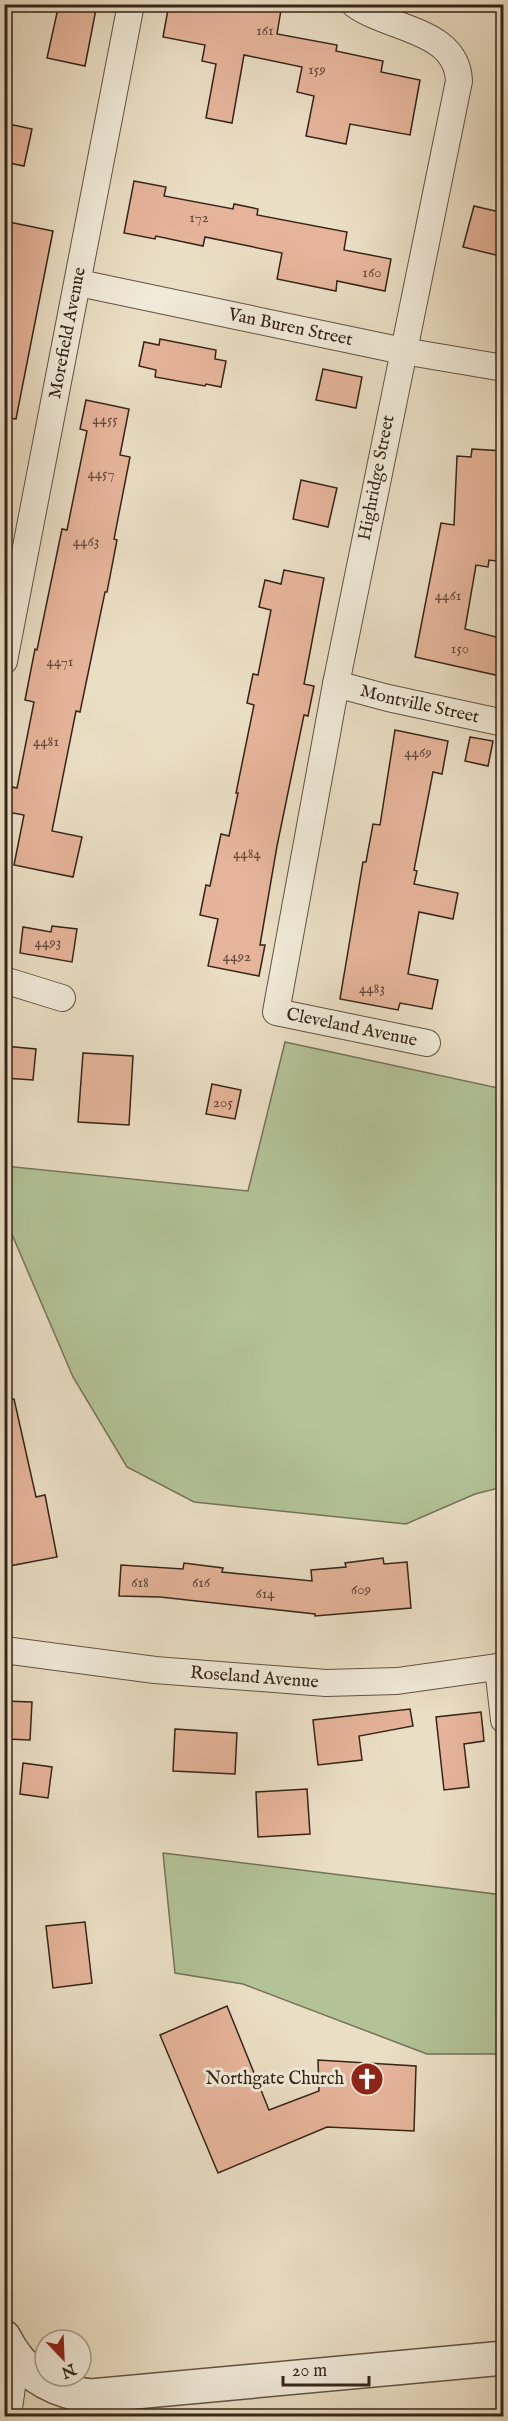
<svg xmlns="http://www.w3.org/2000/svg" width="508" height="2421" viewBox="0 0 508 2421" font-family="'IM FELL English',serif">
  <rect width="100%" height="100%" fill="#eadec4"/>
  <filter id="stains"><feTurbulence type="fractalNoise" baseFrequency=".00333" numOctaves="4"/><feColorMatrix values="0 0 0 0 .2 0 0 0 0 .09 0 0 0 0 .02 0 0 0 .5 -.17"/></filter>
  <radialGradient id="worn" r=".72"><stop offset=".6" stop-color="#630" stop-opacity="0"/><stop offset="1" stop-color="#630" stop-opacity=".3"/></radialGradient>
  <g fill="#b3c297" stroke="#747458" stroke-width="1.5">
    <polygon points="285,1042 503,1089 503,1487 475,1494 406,1524 194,1502 127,1467 73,1377 5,1218 5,1166 248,1191"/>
    <polygon points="163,1853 503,1895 503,2054 427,2054 243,1984 175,1973"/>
  </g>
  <g fill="#e6b49a" stroke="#352518" stroke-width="1.5">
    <polygon points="59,4 97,4 85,66 47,58"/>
    <polygon points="169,4 282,4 277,34 337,45 336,51 383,61 381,72 420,80 410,135 350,124 346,144 306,136 314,96 297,92 302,67 244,55 232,123 206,118 216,64 202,61 205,45 163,37"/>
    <polygon points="4,123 32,129 24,166 4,162"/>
    <polygon points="134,181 166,187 164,196 233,209 234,204 258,209 257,215 347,232 344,250 391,259 385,291 337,281 336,291 277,279 282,253 205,237 203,246 156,236 155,239 124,233"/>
    <polygon points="474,206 504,213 504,257 463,247"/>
    <polygon points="4,221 53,231 16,419 4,418"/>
    <polygon points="160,339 216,350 215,359 226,361 221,387 206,384 205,386 155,377 156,370 139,366 144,342 159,345"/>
    <polygon points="323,369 362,377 356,408 316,400"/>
    <polygon points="86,400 129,409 120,455 130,457 114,539 117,540 107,592 105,592 80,712 76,711 52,831 82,837 73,877 14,865 24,815 7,812 12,787 17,788 34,702 25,700 35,649 37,650 62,529 67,530 87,431 80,429"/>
    <polygon points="472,449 504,451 504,562 489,560 488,567 476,565 465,629 504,639 504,662 500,676 415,657 441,523 454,525 457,456 471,457"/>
    <polygon points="301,480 337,488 328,527 293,519"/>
    <polygon points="284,570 324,578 304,684 314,686 308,716 304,715 277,846 260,945 265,945 259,976 208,966 218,919 200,915 206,885 210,886 221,834 229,836 238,793 236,793 254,705 247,703 253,674 258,675 271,610 259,607 265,580 281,584"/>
    <polygon points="395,730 448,741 442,774 433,772 414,870 417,871 414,884 458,893 453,919 419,912 408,974 438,980 432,1009 400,1003 398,1010 340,999 363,862 366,862 373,824 380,825"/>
    <polygon points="470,737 493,741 488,766 465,761"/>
    <polygon points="52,926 77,929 72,962 20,953 23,927 51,932"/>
    <polygon points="4,1046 36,1049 33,1080 4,1078"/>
    <polygon points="83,1053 133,1056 129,1125 78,1122"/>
    <polygon points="212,1084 241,1090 235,1119 206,1114"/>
    <polygon points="14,1399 36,1497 45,1495 57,1557 4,1567 4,1400"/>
    <polygon points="383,1558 384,1564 407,1562 411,1608 315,1616 315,1614 160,1597 119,1596 121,1565 183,1569 184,1563 223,1568 222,1572 312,1581 311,1570 346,1567 345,1563"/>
    <polygon points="4,1701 32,1702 30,1740 6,1739"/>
    <polygon points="410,1709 413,1726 359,1736 362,1760 318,1765 313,1720"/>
    <polygon points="481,1712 484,1741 464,1744 469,1787 444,1790 436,1717"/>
    <polygon points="175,1729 237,1733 235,1774 173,1771"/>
    <polygon points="23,1763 52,1767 48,1798 20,1794"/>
    <polygon points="307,1789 310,1834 258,1837 256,1792"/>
    <polygon points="85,1922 92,1983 53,1988 46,1926"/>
    <polygon points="227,2006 269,2110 319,2091 318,2060 416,2066 414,2131 327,2127 218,2173 160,2035"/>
  </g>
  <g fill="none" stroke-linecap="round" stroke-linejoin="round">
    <g stroke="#625343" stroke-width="28">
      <g id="minor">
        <path id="s1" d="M354 4C389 30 457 29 459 81L336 684 276 1012 427 1043"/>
        <path id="s2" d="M79 283 403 351 504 368"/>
        <path id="s3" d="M4 661 131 4"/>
        <path id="s4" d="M336 684 388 698 504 723"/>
        <polyline points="4,980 62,998"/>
        <path id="s5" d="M4 1650 155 1670 326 1683 397 1681 504 1666"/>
        <polyline points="498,1667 504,1720"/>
        <polyline points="8,2416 16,2357"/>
      </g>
    </g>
    <g stroke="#625343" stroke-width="36">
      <path id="tertiary" d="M4 2337C22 2374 52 2391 91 2396L504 2358"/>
    </g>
    <use href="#minor" stroke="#f1ead9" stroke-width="26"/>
    <use href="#tertiary" stroke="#f1ead9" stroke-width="33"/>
  </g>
  <defs>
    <g id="church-disc" transform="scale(1.725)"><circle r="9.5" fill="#8f2418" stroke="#f1ead9"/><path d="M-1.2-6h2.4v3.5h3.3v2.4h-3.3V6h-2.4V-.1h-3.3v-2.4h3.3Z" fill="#fff"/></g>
  </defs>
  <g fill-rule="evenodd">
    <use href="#church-disc" x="367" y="2079"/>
  </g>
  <g text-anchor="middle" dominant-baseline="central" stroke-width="6" stroke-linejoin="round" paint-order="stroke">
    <g font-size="15" fill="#614938">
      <text x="265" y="30">161</text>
      <text x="317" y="69">159</text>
      <text x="199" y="217">172</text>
      <text x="372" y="272">160</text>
      <text x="105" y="419">4455</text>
      <text x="101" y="473">4457</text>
      <text x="86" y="541">4463</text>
      <text x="448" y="595">4461</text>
      <text x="460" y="648">150</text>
      <text x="60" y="661">4471</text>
      <text x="46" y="741">4481</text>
      <text x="418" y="752">4469</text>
      <text x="247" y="853">4484</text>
      <text x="48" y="942">4493</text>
      <text x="237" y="956">4492</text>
      <text x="372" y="988">4483</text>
      <text x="223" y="1102">205</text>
      <text x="140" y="1582">618</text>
      <text x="201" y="1582">616</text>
      <text x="361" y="1589">609</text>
      <text x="265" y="1593">614</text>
    </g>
    <g font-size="18" fill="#352518" stroke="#f1ead9">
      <text stroke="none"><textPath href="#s2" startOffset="216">Van Buren Street</textPath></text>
      <text stroke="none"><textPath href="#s3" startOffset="334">Morefield Avenue</textPath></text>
      <text transform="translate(377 478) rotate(-79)">Highridge Street</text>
      <text stroke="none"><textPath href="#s4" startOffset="86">Montville Street</textPath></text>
      <text stroke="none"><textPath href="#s1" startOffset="1164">Cleveland Avenue</textPath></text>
      <text stroke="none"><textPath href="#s5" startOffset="252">Roseland Avenue</textPath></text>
    </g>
    <g font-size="18" fill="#352518" stroke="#f1ead9" text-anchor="end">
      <text x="344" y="2079">Northgate Church</text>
    </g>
  </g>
  <rect width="508" height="2421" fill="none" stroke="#eadec4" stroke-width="24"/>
  <rect x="6" y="6" width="496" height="2409" fill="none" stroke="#352518" stroke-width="3"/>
  <rect x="12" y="12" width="484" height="2397" fill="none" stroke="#352518" stroke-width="1.5"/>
  <g transform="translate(63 2358) rotate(157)"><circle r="28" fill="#f1ead9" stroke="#a69b8c" stroke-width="1.5"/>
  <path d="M0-4.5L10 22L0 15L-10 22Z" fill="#8f2418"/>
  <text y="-9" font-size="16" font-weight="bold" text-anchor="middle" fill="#352518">N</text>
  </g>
  <path d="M283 2376v9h86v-9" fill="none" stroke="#352518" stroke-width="3"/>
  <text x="292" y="2376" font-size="18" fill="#352518" stroke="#f1ead9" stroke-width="4.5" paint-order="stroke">20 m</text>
  <rect width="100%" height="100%" filter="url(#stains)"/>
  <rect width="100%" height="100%" fill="url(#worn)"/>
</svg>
